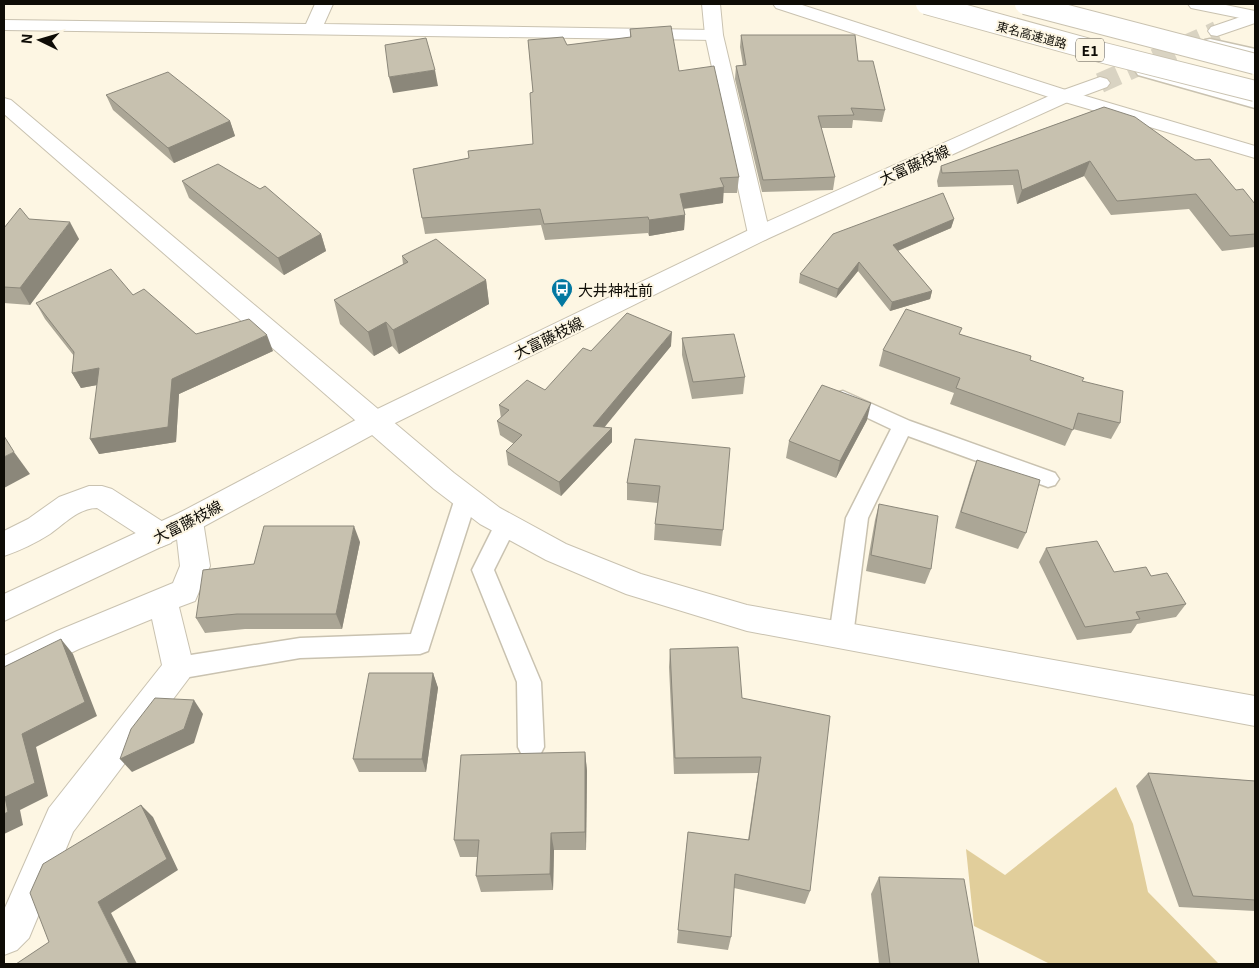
<svg xmlns="http://www.w3.org/2000/svg" width="1259" height="968" viewBox="0 0 1259 968" font-family="Georgia,'Noto Sans JP',serif">
  <rect width="100%" height="100%" fill="#fdf6e3"/>
  <polygon fill="#e1ce9b" points="1116,787 1133,824 1148,892 1219,964 1050,964 974,926 966,849 1005,875"/>
  <g fill="none" stroke-linecap="round" stroke-linejoin="round">
    <polyline stroke="#d9d3c2" stroke-width="20" stroke-dasharray="20 10" stroke-linecap="butt" points="1100,83 1217,31"/>
    <g stroke="#c9c2b0" stroke-width="3">
      <g id="service">
        <polygon points="1210,39 1255,49 1255,57 1205,46 1203,43 1205,40"/>
        <polygon points="1143,68 1255,99 1255,108 1138,75 1136,72 1138,69"/>
        <polygon points="843,391 910,421 1055,473 1059,479 1055,485 1048,487 908,436 868,518 853,636 849,643 841,646 833,643 829,636 846,518 891,429 836,403 833,398 836,393"/>
        <polygon points="466,490 474,492 477,498 428,651 420,654 300,658 178,679 169,676 166,668 169,660 178,657 300,638 411,634 455,498 458,492"/>
        <polygon points="506,515 514,518 517,524 494,570 541,682 544,747 540,755 531,759 522,755 518,747 517,682 472,570 498,518"/>
      </g>
    </g>
    <g stroke="#c9c2b0" stroke-width="2">
      <g id="minor">
        <polygon points="315,4 333,4 324,24 714,30 720,31 723,35 720,39 714,40 4,30 4,20 306,24"/>
        <polygon points="773,4 799,4 1072,92 1255,146 1255,158 1058,100 776,8"/>
        <polygon points="1188,4 1221,4 1255,11 1255,21 1191,8"/>
        <path d="M89 486H102L112 489 171 527 175 535 171 543 161 547 151 543 97 508C79 508 64 524 50 534 36 543 19 551 4 556V531L28 519 59 497Z"/>
        <polygon points="189,510 199,513 203,521 210,566 195,601 179,607 194,668 189,678 73,832 29,938 17,950 4,955 4,910 49,808 162,665 152,619 79,649 4,685 4,656 57,631 173,583 180,566 175,521 179,513"/>
      </g>
    </g>
    <g stroke="#c9c2b0" stroke-width="2">
      <g id="tertiary">
        <polygon points="702,4 720,4 723,35 770,234 767,239 759,241 751,239 748,234 705,35"/>
        <polygon points="4,98 11,100 454,473 500,508 566,544 641,574 747,605 1255,696 1255,726 747,631 626,594 546,560 480,524 434,489 4,114"/>
      </g>
    </g>
    <g stroke="#c9c2b0" stroke-width="2">
      <g id="secondary">
        <polygon points="1255,12 1255,23 1217,36 1211,35 1208,31 1211,27"/>
        <polygon points="1100,77 1107,79 1110,83 1107,87 1072,100 767,239 385,428 199,529 4,621 4,594 179,513 367,414 751,229 1058,92"/>
      </g>
    </g>
    <use href="#service" fill="#fff" fill-rule="evenodd"/>
    <use href="#minor" fill="#fff" fill-rule="evenodd"/>
    <use href="#tertiary" fill="#fff" fill-rule="evenodd"/>
    <use href="#secondary" fill="#fff" fill-rule="evenodd"/>
    <g stroke="#c9c2b0" stroke-width="22" stroke-linecap="butt">
      <g id="motorway-bridge">
        <polyline points="926,4 1104,53 1255,91"/>
        <polyline points="1025,4 1255,64"/>
      </g>
    </g>
    <use href="#motorway-bridge" stroke="#fff" stroke-width="20"/>
  </g>
  <g fill="#aba696">
    <polygon points="630,29 679,71 739,177 737,193 723,193 723,203 684,209 685,215 684,230 649,236 648,233 545,240 541,225 425,234 413,169 469,158 533,144 533,92 528,40 567,45 630,38"/>
    <polygon points="741,35 858,61 885,110 882,122 853,120 852,128 821,128 835,177 833,190 762,192 735,79 736,66 743,65 740,47"/>
    <polygon points="106,95 230,121 235,136 174,163 113,110"/>
    <polygon points="1104,107 1236,190 1255,204 1255,247 1222,251 1189,209 1111,215 1084,176 1017,204 1013,185 938,187 937,181 941,166"/>
    <polygon points="182,181 321,234 326,251 284,275 189,198"/>
    <polygon points="29,219 79,239 30,305 4,303 4,228"/>
    <polygon points="954,219 951,228 898,251 932,291 930,299 890,311 858,271 836,298 799,283 800,274"/>
    <polygon points="402,256 486,280 489,304 399,354 392,346 374,356 340,324 334,300 403,264"/>
    <polygon points="133,295 196,334 273,351 179,394 176,442 99,454 97,385 81,388 72,373 74,356 45,319 36,303"/>
    <polygon points="960,334 1030,360 1082,381 1120,423 1111,439 1073,429 1065,446 950,404 954,393 879,366 883,350"/>
    <polygon points="682,338 745,377 743,394 692,399 682,355"/>
    <polygon points="671,346 604,427 612,428 612,442 561,496 508,465 506,451 514,444 500,435 497,421 501,418 499,405 545,390 591,351"/>
    <polygon points="867,420 836,478 786,458 789,441"/>
    <polygon points="635,439 723,530 721,546 654,540 655,524 658,503 627,500 627,483"/>
    <polygon points="977,460 1026,533 1018,549 955,528 971,476"/>
    <polygon points="879,504 931,569 925,584 866,571 875,520"/>
    <polygon points="360,542 342,629 245,629 205,633 196,618 254,564"/>
    <polygon points="1046,548 1114,572 1151,576 1186,604 1176,617 1137,624 1131,633 1077,640 1039,562"/>
    <polygon points="670,649 742,698 810,891 805,904 734,888 731,937 728,950 677,943 688,832 748,840 758,773 674,774 669,667"/>
    <polygon points="433,673 438,688 426,772 359,772 353,759"/>
    <polygon points="585,752 587,771 586,850 554,850 553,890 481,892 476,876 477,857 460,857 454,840"/>
    <polygon points="1148,773 1255,781 1255,911 1179,907 1136,786"/>
    <polygon points="879,877 979,964 879,964 871,894"/>
  </g>
  <g fill="#8b877a">
    <polygon points="435,70 438,86 393,93 389,77"/>
    <polygon points="230,121 235,136 174,163 168,148"/>
    <polygon points="1090,161 1084,176 1017,204 1022,190"/>
    <polygon points="724,187 723,203 680,209 680,194"/>
    <polygon points="685,215 684,230 649,236 649,220"/>
    <polygon points="954,219 951,228 890,254 893,245"/>
    <polygon points="70,222 79,239 30,305 20,288"/>
    <polygon points="321,234 326,251 284,275 278,258"/>
    <polygon points="859,262 858,271 836,298 838,289"/>
    <polygon points="486,280 489,304 399,354 393,330"/>
    <polygon points="932,291 930,299 890,311 892,302"/>
    <polygon points="386,322 392,346 374,356 368,332"/>
    <polygon points="672,332 671,346 594,440 593,426"/>
    <polygon points="267,335 273,351 179,394 176,442 99,454 90,439 172,379"/>
    <polygon points="99,368 108,383 81,388 72,373"/>
    <polygon points="871,403 867,420 836,478 840,461"/>
    <polygon points="612,428 612,442 561,496 559,482"/>
    <polygon points="14,452 30,474 4,488 4,457"/>
    <polygon points="354,526 360,542 342,629 336,614"/>
    <polygon points="61,639 73,654 97,716 36,747 48,796 20,810 23,825 4,834 4,814 5,797 22,734"/>
    <polygon points="433,673 438,688 426,772 422,759"/>
    <polygon points="194,700 203,714 194,743 132,772 120,759"/>
    <polygon points="585,752 587,771 586,850 585,832"/>
    <polygon points="141,805 153,817 178,870 111,913 137,964 129,964 98,902"/>
    <polygon points="551,833 554,850 553,890 550,874"/>
  </g>
  <g fill="#c7c1af" stroke="#8b877a">
    <polygon points="671,26 679,71 714,66 739,177 720,178 724,187 680,194 685,215 649,220 648,217 544,224 540,209 422,218 413,169 469,158 468,151 533,144 530,93 533,92 528,40 563,37 567,45 631,37 630,29"/>
    <polygon points="741,35 855,35 858,61 873,61 885,110 851,108 854,115 818,116 835,177 763,180 736,66 746,65"/>
    <polygon points="426,38 435,70 389,77 385,45"/>
    <polygon points="168,72 230,121 168,148 106,95"/>
    <polygon points="1104,107 1135,117 1195,160 1210,159 1236,190 1243,189 1255,204 1255,234 1230,236 1196,194 1117,201 1090,161 1022,190 1018,170 942,173 941,166"/>
    <polygon points="218,164 260,189 265,186 321,234 278,258 182,181"/>
    <polygon points="943,193 954,219 893,245 932,291 892,302 859,262 838,289 800,274 833,234"/>
    <polygon points="20,208 29,219 70,222 20,288 4,287 4,228"/>
    <polygon points="436,239 486,280 393,330 386,322 368,332 334,300 408,262 402,256"/>
    <polygon points="111,269 133,295 144,289 196,334 249,319 267,335 172,379 168,427 90,439 99,368 72,373 74,352 36,303"/>
    <polygon points="906,309 962,328 959,334 1031,356 1030,360 1084,378 1082,381 1123,391 1120,423 1078,413 1073,430 956,388 960,378 883,350"/>
    <polygon points="627,313 672,332 593,426 612,428 559,482 506,451 522,435 497,421 509,410 499,405 527,380 545,390 583,348 591,351"/>
    <polygon points="734,334 745,377 693,382 682,338"/>
    <polygon points="822,385 871,403 840,461 789,441"/>
    <polygon points="4,436 14,452 4,457"/>
    <polygon points="635,439 730,448 723,530 655,524 660,486 627,483"/>
    <polygon points="977,460 1040,480 1026,533 961,512"/>
    <polygon points="879,504 938,516 931,569 871,555"/>
    <polygon points="264,526 354,526 336,614 237,614 196,618 203,570 254,564"/>
    <polygon points="1097,541 1114,572 1146,567 1151,576 1167,573 1186,604 1136,612 1140,619 1085,627 1046,548"/>
    <polygon points="61,639 85,702 22,734 35,783 5,797 8,812 4,814 4,667"/>
    <polygon points="738,647 742,698 830,716 810,891 735,874 731,937 678,930 688,832 749,840 761,757 675,758 670,649"/>
    <polygon points="369,673 433,673 422,759 353,759"/>
    <polygon points="155,698 194,700 184,729 120,759 131,729"/>
    <polygon points="585,752 585,832 551,833 550,874 476,876 479,840 454,840 461,755"/>
    <polygon points="1148,773 1255,781 1255,900 1193,896"/>
    <polygon points="141,805 167,859 98,902 129,964 16,964 49,942 30,893 43,864"/>
    <polygon points="879,877 964,879 979,964 890,964"/>
  </g>
  <defs>
    <g id="bus-pin" transform="scale(1.125)"><path d="M0 17L-7.5 6A9.5 9.5 0 1 1 7.5 6Z" fill="#0378a1" stroke="#fdf6e3"/><path d="M-5-6H5V4H4V6H2V4H-2V6H-4V4H-5ZM-3.5-4V0h7V-4ZM-3.5 1.2v1.5H-2V1.2ZM2 1.2v1.5H3.5V1.2Z" fill="#fff"/></g>
  </defs>
  <g fill-rule="evenodd">
    <use href="#bus-pin" x="562" y="289"/>
  </g>
  <g text-anchor="middle" dominant-baseline="central" stroke-width="4" stroke-linejoin="round" paint-order="stroke">
    <g font-size="12" fill="#0e0c06" stroke="#fdf6e3">
      <text transform="translate(1032 34) rotate(15)">東名高速道路</text>
    </g>
    <rect fill="#fdf6e3" stroke="#565248" stroke-width="1" x="1076" y="38.5" width="28" height="23" rx="4"/>
    <g font-size="14" font-weight="bold" fill="#0e0c06">
      <text x="1090" y="50">E1</text>
    </g>
    <g font-size="15" fill="#0e0c06" stroke="#fdf6e3">
      <text transform="translate(914 164) rotate(-24)">大富藤枝線</text>
      <text transform="translate(548 337) rotate(-26)">大富藤枝線</text>
      <text transform="translate(187 521) rotate(-27)">大富藤枝線</text>
    </g>
    <g font-size="15" fill="#0e0c06" stroke="#fdf6e3" text-anchor="start">
      <text x="578" y="289">大井神社前</text>
    </g>
  </g>
  <rect width="1259" height="968" fill="none" stroke="#0e0c06" stroke-width="10"/>
  <g transform="translate(40 40) rotate(275)" stroke="#fdf6e3" stroke-width="4" paint-order="stroke">
  <path d="M0-4L9 19L0 12L-9 19Z" fill="#0e0c06"/>
  <text y="-8" font-size="14" font-weight="bold" text-anchor="middle" fill="#0e0c06">N</text>
  </g>
</svg>
